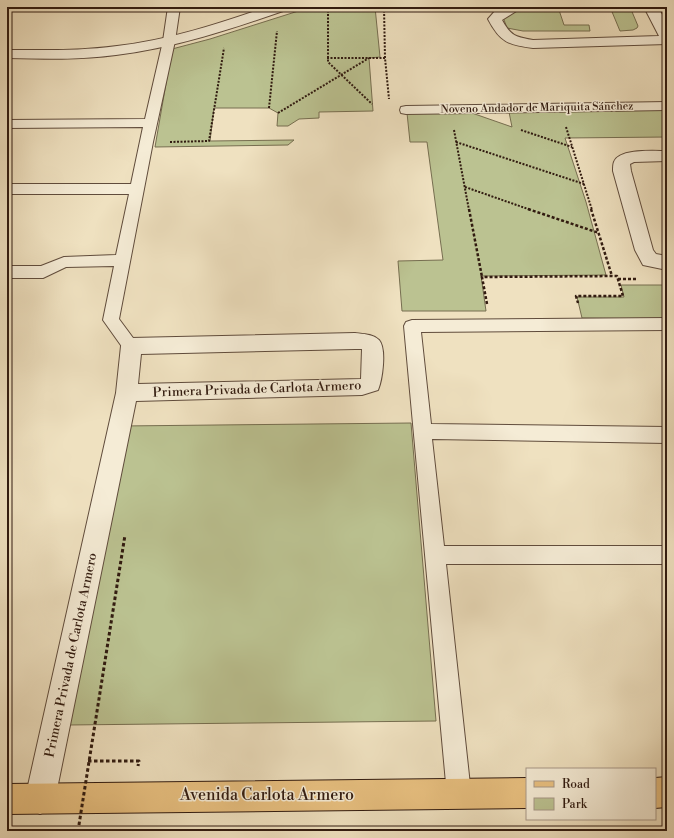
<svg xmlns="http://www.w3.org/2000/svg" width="674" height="838" viewBox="0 0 674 838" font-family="'Libre Bodoni',serif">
  <rect width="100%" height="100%" fill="#efe1c0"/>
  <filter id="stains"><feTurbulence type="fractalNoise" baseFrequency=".005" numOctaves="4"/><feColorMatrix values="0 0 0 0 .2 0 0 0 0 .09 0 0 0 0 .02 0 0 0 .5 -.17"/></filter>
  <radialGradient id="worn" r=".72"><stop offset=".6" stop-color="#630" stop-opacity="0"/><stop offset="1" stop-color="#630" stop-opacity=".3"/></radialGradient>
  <g fill="#bbc291" stroke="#766e50">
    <polygon points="311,7 375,7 380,57 369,58 373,111 319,112 319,118 299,119 288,126 277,126 278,113 269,108 214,108 210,141 294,140 288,145 155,147 172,49 210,39"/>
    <polygon points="525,7 558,7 564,25 589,25 590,31 523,31 507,28 503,17 506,14"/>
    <polygon points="610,7 630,7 638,26 637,28 633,30 620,31"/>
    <polygon points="667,110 667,137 565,138 586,202 606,275 481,276 486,311 402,311 398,261 443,260 427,142 410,142 407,113 469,112 512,127 509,112"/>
    <polygon points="621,285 667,285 667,319 582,318 577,297 624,297"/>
    <polygon points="411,423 436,721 68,725 121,426"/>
  </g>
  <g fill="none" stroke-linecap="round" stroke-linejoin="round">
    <g stroke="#604c3c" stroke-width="2">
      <g id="pedestrian">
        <polygon points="168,7 180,7 175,41 153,142 119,319 139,346 137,351 131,352 125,351 103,320 114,266 66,267 43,278 7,278 7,266 41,266 64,257 116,255 129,194 7,194 7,184 131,184 143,127 7,128 7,120 145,119 163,41"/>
        <polygon points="667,102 667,110 406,114 401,113 400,110 401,107 406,106"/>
        <polygon points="667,318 667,330 421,332 431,424 667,427 667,443 432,439 444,546 667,546 667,564 446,564 471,794 468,803 459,806 450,803 447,794 404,326 406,322 412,320"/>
      </g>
    </g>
    <g stroke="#604c3c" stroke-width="2">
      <g id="minor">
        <path d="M267 7H288L286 10C231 29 174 48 116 55 80 60 43 59 7 58V50C44 50 80 51 117 46 169 40 218 24 267 7Z"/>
        <path d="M503 7H520L518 10 502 20C511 36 515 37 533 40L659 36 644 7H658L667 24V44L533 48C508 45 500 42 488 19L495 11Z"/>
        <path d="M667 151V161L634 162 630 164 631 171 653 250 656 254 667 256V270L643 265 635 250 613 171C613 168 613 164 614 162 619 148 655 151 667 151Z"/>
        <path d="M355 333C363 334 373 334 379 340 387 349 382 381 378 390L362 395 136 401 55 799 50 809 40 814 30 809 25 799 116 393 121 346 124 340 131 338ZM355 349H362L361 379 138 384 141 354Z"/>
      </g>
    </g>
    <g stroke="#311b10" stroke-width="2">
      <g id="primary">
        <polygon points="667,777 667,807 655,808 655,778"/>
        <polygon points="527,778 527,808 7,814 7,784"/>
      </g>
    </g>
    <g stroke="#311b10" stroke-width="2" stroke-dasharray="2 1.5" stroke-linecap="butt">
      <polyline points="328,7 328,62 372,104"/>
      <polyline points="384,7 385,58 389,99"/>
      <polyline points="327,58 385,58"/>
      <polyline points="269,108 277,31"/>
      <polyline points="278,113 369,58"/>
      <polyline points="566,127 592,210"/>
      <polyline points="454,130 469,210"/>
      <polyline points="521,130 572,147"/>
      <polyline points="170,142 209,141 224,48"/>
      <polyline points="456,142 584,184"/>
      <polyline points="465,187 531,210"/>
    </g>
    <g stroke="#311b10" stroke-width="2.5" stroke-dasharray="3 2" stroke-linecap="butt">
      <polyline points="469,209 482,277"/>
      <polyline points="528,209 599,233"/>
      <polyline points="591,209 612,276"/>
      <polyline points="618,279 636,279"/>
      <polyline points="487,304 482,277 617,276 623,296 576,296 578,303"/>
    </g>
    <polyline stroke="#311b10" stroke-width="3" stroke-dasharray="3.5 2.5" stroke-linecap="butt" points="88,761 139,761 138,766"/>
    <use href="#pedestrian" fill="#f5ecd6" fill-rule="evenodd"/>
    <use href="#minor" fill="#f5ecd6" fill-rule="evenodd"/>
    <use href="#primary" fill="#e8c080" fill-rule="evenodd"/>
    <polyline stroke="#311b10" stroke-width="3" stroke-dasharray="3.5 2.5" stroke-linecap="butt" points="78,831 125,535"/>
  </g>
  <g text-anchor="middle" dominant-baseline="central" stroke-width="3" stroke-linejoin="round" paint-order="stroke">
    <g font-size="11" fill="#311b10" stroke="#f5ecd6">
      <text transform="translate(537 108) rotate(-1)">Noveno Andador de Mariquita Sánchez</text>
    </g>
    <g font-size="13" fill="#311b10" stroke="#f5ecd6">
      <text transform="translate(257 389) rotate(-2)">Primera Privada de Carlota Armero</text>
      <text transform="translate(71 655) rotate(-78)">Primera Privada de Carlota Armero</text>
    </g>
    <g font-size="16" fill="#311b10" stroke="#f5ecd6">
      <text x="267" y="795">Avenida Carlota Armero</text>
    </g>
  </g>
  <rect width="674" height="838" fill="none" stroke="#efe1c0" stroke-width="24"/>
  <rect x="8" y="8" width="658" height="822" fill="none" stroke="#311b10" stroke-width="2"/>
  <rect x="12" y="12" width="650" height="814" fill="none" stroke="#311b10"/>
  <rect x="526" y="768" width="130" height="52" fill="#f5ecd6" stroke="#a79887"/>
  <rect x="534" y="781" width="20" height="6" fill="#e8c080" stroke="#a79887"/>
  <text x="562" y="788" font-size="12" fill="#311b10">Road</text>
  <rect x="534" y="798" width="20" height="12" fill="#bbc291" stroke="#a79887"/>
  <text x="562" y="808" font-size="12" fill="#311b10">Park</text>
  <rect width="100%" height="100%" filter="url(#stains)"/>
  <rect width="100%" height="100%" fill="url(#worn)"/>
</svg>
